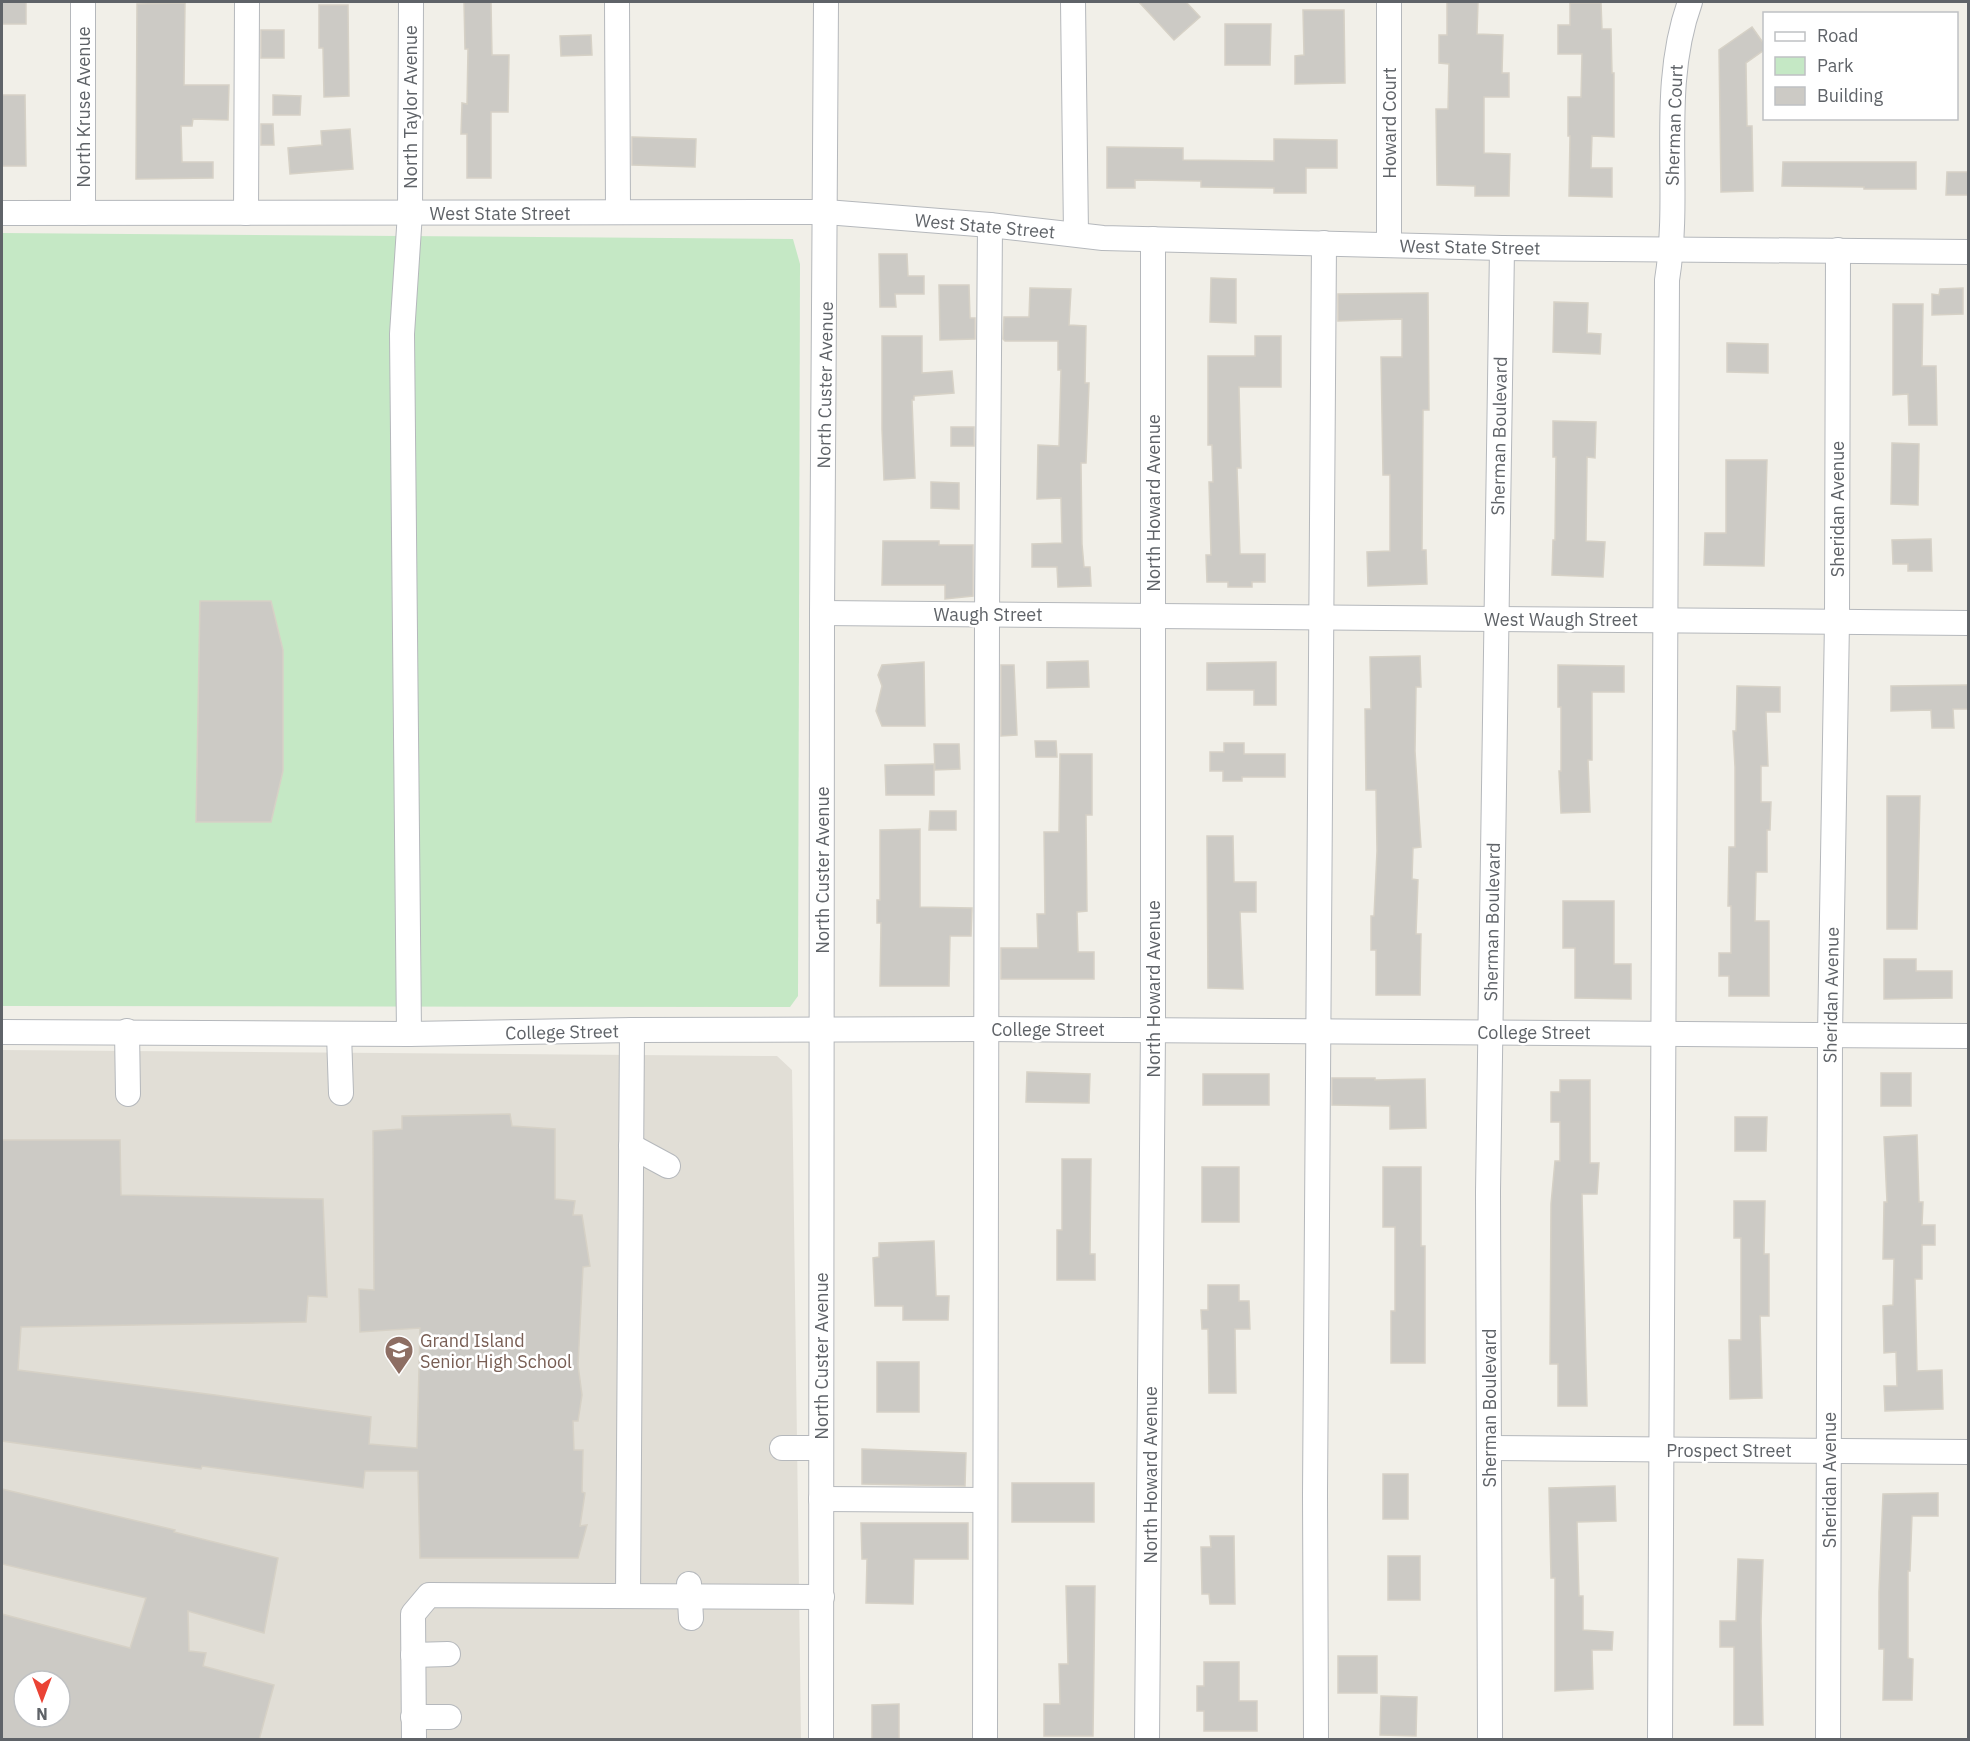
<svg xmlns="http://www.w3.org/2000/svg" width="1970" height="1741" viewBox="0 0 1970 1741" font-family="'IBM Plex Sans',sans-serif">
  <rect width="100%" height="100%" fill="#f1efe8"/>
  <path fill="#e1ded6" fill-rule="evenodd" d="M2 1050 777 1056 792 1070 801 1739 2 1740ZM24 1681H60V1717H24Z"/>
  <polygon fill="#c5e8c5" points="2,233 793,239 800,264 798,996 790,1007 2,1006"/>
  <g fill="#cccac5" stroke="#d6d1c6" stroke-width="1.5" fill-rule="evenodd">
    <rect x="2" y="2" width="24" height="22"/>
    <polygon points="464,2 491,2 492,55 509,55 508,112 491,112 491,178 467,178 467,134 461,134 462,103 467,104 468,49 465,49"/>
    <polygon points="1139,2 1186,2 1200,17 1174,40"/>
    <polygon points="1447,2 1478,2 1477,34 1503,35 1502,73 1509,73 1509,97 1484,97 1484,153 1510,154 1509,196 1475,196 1475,186 1437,185 1436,109 1448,109 1449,64 1439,63 1439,35 1447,35"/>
    <polygon points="185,3 184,85 229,85 228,120 193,119 192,126 181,126 182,162 213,162 213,178 136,179 137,4"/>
    <polygon points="1570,3 1601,3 1602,29 1611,29 1612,73 1614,73 1614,137 1592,136 1591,168 1612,168 1612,197 1569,196 1570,136 1568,136 1568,97 1581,97 1582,54 1558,54 1558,25 1570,25"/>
    <polygon points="319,5 348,5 349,96 324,97 323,48 319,48"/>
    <polygon points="1303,10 1344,10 1345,83 1295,84 1295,56 1304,55"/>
    <polygon points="1225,24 1271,24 1270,65 1225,65"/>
    <polygon points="1752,27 1764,44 1764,50 1746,63 1747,126 1752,126 1753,191 1721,192 1719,50"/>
    <rect x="261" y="30" width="23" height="28"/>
    <polygon points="591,35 592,55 561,56 560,36"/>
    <polygon points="2,95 25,95 26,166 2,166"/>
    <polygon points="273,95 301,96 300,115 273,115"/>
    <polygon points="261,124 273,124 274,145 261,145"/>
    <polygon points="350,129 353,169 290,174 288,148 322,145 321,131"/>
    <polygon points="632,137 696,139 695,167 632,165"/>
    <polygon points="1274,139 1337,140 1337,168 1306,168 1306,193 1274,193 1274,188 1201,187 1201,181 1135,180 1135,188 1107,188 1107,147 1183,148 1183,160 1274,161"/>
    <polygon points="1783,162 1916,162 1916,189 1864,189 1864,187 1782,186"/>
    <polygon points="1947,172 1968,172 1968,195 1946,195"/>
    <polygon points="879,254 907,254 908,276 924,276 924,294 895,294 896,307 880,307"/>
    <polygon points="1211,278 1236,279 1236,323 1210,322"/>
    <polygon points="939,285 969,285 970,318 975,318 975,339 940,340"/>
    <polygon points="1030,288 1071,289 1069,325 1086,326 1085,383 1089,383 1086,463 1081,463 1082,544 1084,567 1090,567 1091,586 1058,587 1057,567 1032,567 1032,544 1062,543 1061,498 1037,499 1038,445 1059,446 1061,370 1058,370 1058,341 1005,341 1003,339 1004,317 1029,317"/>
    <polygon points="1963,288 1963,314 1932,315 1932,294 1939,295 1940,289"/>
    <polygon points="1428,293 1429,410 1423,410 1422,550 1426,550 1427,584 1368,586 1367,552 1390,551 1390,475 1383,475 1381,357 1402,357 1402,319 1338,321 1338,294"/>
    <polygon points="1554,302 1588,303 1587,333 1601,334 1600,354 1553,352"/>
    <polygon points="1893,304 1923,304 1922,366 1936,366 1937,425 1909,425 1908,394 1893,395"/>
    <polygon points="882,336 922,336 922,373 952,371 954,393 914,396 914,400 912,400 915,478 884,480 882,429"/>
    <polygon points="1255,336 1281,336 1281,387 1239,387 1241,468 1237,468 1240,554 1265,554 1265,582 1252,582 1252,587 1228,587 1228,582 1207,582 1206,555 1211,555 1209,482 1213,482 1212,445 1208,445 1208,356 1255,356"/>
    <polygon points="1727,343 1768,344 1768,373 1727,372"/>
    <polygon points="1553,421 1596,422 1595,458 1587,457 1586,541 1605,542 1603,577 1552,575 1553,540 1555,540 1556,457 1553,457"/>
    <rect x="951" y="427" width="23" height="19"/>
    <polygon points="1892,443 1919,444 1918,505 1891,504"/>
    <polygon points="1726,460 1767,460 1764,566 1704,565 1705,533 1726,533"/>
    <polygon points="931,482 959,483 959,509 931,508"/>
    <polygon points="1931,539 1932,571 1908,571 1908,564 1893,564 1892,540"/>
    <polygon points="883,541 939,541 939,545 973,545 973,596 945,599 945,585 882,585"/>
    <polygon points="200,601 271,601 283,650 283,771 271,822 196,822"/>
    <polygon points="1420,656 1421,687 1416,687 1415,751 1421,847 1413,848 1412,879 1418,880 1416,934 1421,934 1420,995 1376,995 1376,950 1371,950 1371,916 1374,916 1377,851 1376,790 1366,790 1365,709 1371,709 1370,657"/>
    <polygon points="1088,661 1089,687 1047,688 1047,662"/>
    <polygon points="924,662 925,726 882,726 876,711 882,686 878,675 882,665"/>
    <polygon points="1276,662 1276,705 1254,705 1254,690 1207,690 1207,663"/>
    <polygon points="1001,665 1014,665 1017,735 1001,736"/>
    <polygon points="1558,665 1624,666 1624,692 1592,692 1592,760 1588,760 1590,812 1561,813 1559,771 1561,771 1561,707 1558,707"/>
    <polygon points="1968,685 1968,709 1953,709 1954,728 1932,728 1931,710 1891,711 1891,686"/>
    <polygon points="1737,686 1780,687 1780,712 1766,712 1768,766 1761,766 1761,802 1771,802 1770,830 1767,830 1767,872 1756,872 1755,921 1769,921 1769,996 1729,996 1729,976 1719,976 1719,953 1731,953 1731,906 1728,906 1729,847 1735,847 1735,767 1733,731 1736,731"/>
    <polygon points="1035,741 1056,741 1057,757 1036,757"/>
    <polygon points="1224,743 1244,743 1244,754 1285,754 1285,777 1242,777 1242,781 1223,781 1223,771 1210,771 1210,752 1224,752"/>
    <polygon points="934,744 959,744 960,769 935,770"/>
    <polygon points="1060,754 1092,754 1092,815 1086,815 1087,911 1077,912 1078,952 1094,952 1094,979 1001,979 1001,948 1038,948 1037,914 1045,914 1044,832 1059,832"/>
    <polygon points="934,764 934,795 886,795 885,765"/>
    <polygon points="1887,796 1920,796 1917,929 1887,929"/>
    <polygon points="930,811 956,811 956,830 929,830"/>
    <polygon points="920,829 920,907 972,908 971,936 950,936 949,986 880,986 881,923 877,923 877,900 880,900 880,830"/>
    <polygon points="1207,836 1233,836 1234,882 1256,882 1256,912 1240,912 1243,989 1208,988"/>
    <polygon points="1563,901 1614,901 1614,964 1631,964 1631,999 1575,998 1575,948 1563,948"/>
    <polygon points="1884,959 1916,959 1916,971 1952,971 1952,998 1884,999"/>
    <polygon points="1027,1072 1090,1074 1089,1103 1026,1102"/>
    <rect x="1881" y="1073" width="30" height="33"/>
    <rect x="1203" y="1074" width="66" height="31"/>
    <polygon points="1332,1078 1375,1078 1375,1080 1425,1079 1426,1128 1390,1129 1390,1106 1332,1105"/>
    <polygon points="1560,1080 1590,1080 1590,1163 1599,1163 1597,1194 1582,1194 1587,1406 1558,1406 1558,1364 1550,1364 1551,1204 1555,1161 1560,1161 1560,1122 1551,1122 1551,1092 1560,1092"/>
    <polygon points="510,1114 512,1126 555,1129 555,1199 575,1201 573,1215 582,1215 590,1266 583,1267 578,1365 582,1395 578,1421 573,1421 574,1450 583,1450 582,1492 585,1493 580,1526 587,1525 578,1558 420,1558 418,1471 365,1471 363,1488 202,1466 201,1469 2,1441 2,1140 120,1140 121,1195 323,1199 327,1297 308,1296 306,1322 21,1327 18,1370 215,1395 371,1417 369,1444 417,1448 420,1328 360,1332 359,1289 374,1290 373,1131 402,1129 402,1116"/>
    <polygon points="1735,1117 1767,1117 1766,1151 1735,1151"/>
    <polygon points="1917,1135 1919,1202 1923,1202 1922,1225 1935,1225 1935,1245 1922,1245 1922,1279 1915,1279 1917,1371 1942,1370 1943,1409 1885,1411 1884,1386 1897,1386 1896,1352 1884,1353 1883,1306 1893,1305 1894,1259 1883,1259 1884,1202 1887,1202 1884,1137"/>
    <polygon points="1062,1159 1091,1159 1090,1254 1095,1254 1095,1280 1057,1280 1057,1230 1062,1230"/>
    <rect x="1202" y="1167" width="37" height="55"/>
    <polygon points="1383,1167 1421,1167 1421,1246 1425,1246 1425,1363 1391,1363 1391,1311 1395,1311 1395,1227 1383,1227"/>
    <polygon points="1734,1201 1765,1201 1764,1254 1769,1254 1769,1316 1760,1316 1762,1398 1730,1399 1729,1340 1741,1340 1741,1238 1734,1238"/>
    <polygon points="934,1241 936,1296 949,1296 948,1320 903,1320 903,1306 875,1306 873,1258 879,1257 879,1243"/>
    <polygon points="1208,1285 1239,1285 1239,1301 1249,1301 1250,1329 1235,1329 1236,1393 1209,1393 1208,1329 1202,1329 1201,1310 1208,1310"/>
    <rect x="877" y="1362" width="42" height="50"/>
    <polygon points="862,1449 966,1453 965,1486 862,1484"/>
    <rect x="1383" y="1474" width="25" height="45"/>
    <rect x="1012" y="1483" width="82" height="39"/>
    <polygon points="1615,1486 1616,1521 1577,1522 1579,1596 1583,1596 1583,1630 1613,1632 1612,1650 1592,1650 1593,1689 1555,1691 1555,1578 1551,1578 1549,1488"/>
    <path d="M2 1489 175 1530 174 1532 278 1558 264 1633 188 1611 189 1651 206 1653 203 1666 274 1685 259 1740H2V1614L130 1648 146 1598 2 1564ZM24 1681H60V1717H24Z"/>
    <polygon points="1938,1493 1938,1516 1912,1516 1910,1571 1908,1571 1908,1658 1913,1659 1912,1700 1883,1700 1884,1649 1879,1649 1879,1592 1883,1494"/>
    <polygon points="861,1523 968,1523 968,1559 914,1559 913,1604 866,1603 867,1559 862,1559"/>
    <polygon points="1210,1536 1234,1536 1235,1604 1210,1604 1209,1594 1202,1594 1201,1547 1211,1547"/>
    <rect x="1388" y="1556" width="32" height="44"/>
    <polygon points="1738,1559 1763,1560 1761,1621 1763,1725 1734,1725 1734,1647 1720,1647 1720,1621 1736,1621"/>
    <polygon points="1066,1586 1095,1586 1093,1736 1044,1736 1044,1704 1060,1704 1059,1664 1068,1664"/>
    <rect x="1338" y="1656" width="39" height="37"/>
    <polygon points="1204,1662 1239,1662 1239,1701 1257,1701 1257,1731 1204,1731 1204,1711 1197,1711 1197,1686 1204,1686"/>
    <polygon points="1381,1696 1417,1697 1416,1736 1380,1735"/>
    <polygon points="899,1704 899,1740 872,1740 872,1705"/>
  </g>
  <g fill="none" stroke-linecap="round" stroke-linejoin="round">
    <g stroke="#b5b8bc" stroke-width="26">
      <g id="minor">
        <polyline points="617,2 618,212"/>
        <polyline points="1073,2 1076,234"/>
        <polyline points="2,213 826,212 990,225 1103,238 1502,248 1968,252"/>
        <polyline points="83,213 83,2"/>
        <polyline points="246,213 247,2"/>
        <polyline points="1389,245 1389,2"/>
        <polyline points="822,613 1968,623"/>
        <polyline points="127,1031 128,1094"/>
        <polyline points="2,1032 409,1034 632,1030 986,1029 1968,1036"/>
        <polyline points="339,1034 341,1093"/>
        <polyline points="409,1034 402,334 410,213 411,2"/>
        <polyline points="631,1146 668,1166"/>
        <polyline points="782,1448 821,1448"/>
        <polyline points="1489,1448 1968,1452"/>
        <polyline points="821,1499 985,1500"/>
        <polyline points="689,1584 691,1618"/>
        <polyline points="628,1596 632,1030"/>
        <polyline points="413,1655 448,1654"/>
        <polyline points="413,1717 449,1717"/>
        <polyline points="414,1740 413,1614 429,1595 822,1597"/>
        <polyline points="821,1740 822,613 826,2"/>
        <polyline points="985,1740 987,614 990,225"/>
        <polyline points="1147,1740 1153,1030 1153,239"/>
        <polyline points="1316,1740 1315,1494 1324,243"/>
        <polyline points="1490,1740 1488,1192 1502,248"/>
        <path d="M1660 1740 1667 280C1682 188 1658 90 1690 2"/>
        <polyline points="1828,1740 1830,1035 1837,621 1838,250"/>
      </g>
    </g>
    <use href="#minor" stroke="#fff" stroke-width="24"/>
  </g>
  <defs>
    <g id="school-pin" transform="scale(1.5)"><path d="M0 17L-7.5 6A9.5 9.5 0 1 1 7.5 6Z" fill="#8d6e63" stroke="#fff"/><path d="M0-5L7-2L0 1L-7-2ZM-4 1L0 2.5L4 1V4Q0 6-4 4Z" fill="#fff"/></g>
  </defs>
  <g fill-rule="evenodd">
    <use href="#school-pin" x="399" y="1350"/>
  </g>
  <g text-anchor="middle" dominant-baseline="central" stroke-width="5" stroke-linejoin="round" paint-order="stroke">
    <g font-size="18" fill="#5f6368" stroke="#fff">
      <text transform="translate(83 107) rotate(-90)">North Kruse Avenue</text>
      <text transform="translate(410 107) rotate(-90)">North Taylor Avenue</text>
      <text transform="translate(1389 123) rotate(-90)">Howard Court</text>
      <text transform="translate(1674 125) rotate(-88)">Sherman Court</text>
      <text x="500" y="213">West State Street</text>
      <text transform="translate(985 226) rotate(5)">West State Street</text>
      <text transform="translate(1470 247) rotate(1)">West State Street</text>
      <text transform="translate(825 385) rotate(-89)">North Custer Avenue</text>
      <text transform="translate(1499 436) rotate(-89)">Sherman Boulevard</text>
      <text transform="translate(1153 503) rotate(-90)">North Howard Avenue</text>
      <text transform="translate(1837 509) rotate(-90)">Sheridan Avenue</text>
      <text x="988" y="614">Waugh Street</text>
      <text x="1561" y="619">West Waugh Street</text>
      <text transform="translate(822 870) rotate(-90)">North Custer Avenue</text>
      <text transform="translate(1492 922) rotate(-89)">Sherman Boulevard</text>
      <text transform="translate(1153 989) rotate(-90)">North Howard Avenue</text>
      <text transform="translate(1831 995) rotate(-89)">Sheridan Avenue</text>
      <text x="1048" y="1029">College Street</text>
      <text transform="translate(562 1032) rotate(-1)">College Street</text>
      <text x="1534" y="1032">College Street</text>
      <text transform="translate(821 1356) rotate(-90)">North Custer Avenue</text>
      <text transform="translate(1489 1408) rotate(-90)">Sherman Boulevard</text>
      <text x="1729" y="1450">Prospect Street</text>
      <text transform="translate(1150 1475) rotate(-90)">North Howard Avenue</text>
      <text transform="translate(1829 1480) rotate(-90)">Sheridan Avenue</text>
    </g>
    <g font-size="18" fill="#785e54" stroke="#fff" text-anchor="start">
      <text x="420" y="1340">Grand Island<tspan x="420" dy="21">Senior High School</tspan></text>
    </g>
  </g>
  <rect width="1970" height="1741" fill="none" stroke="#5f6368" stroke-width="6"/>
  <rect x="1763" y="12" width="195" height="108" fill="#ffffff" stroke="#bfc1c3" stroke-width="1.5"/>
  <rect x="1775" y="32" width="30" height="9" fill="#ffffff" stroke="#bfc1c3" stroke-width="1.5"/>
  <text x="1817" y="42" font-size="18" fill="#5f6368">Road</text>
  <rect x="1775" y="57" width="30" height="18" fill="#c5e8c5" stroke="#bfc1c3" stroke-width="1.5"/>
  <text x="1817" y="72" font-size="18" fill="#5f6368">Park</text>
  <rect x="1775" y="87" width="30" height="18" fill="#cccac5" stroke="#bfc1c3" stroke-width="1.5"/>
  <text x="1817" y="102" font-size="18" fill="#5f6368">Building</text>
  <g transform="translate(42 1699) rotate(180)"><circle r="28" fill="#ffffff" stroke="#bfc1c3" stroke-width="1.5"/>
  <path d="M0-4.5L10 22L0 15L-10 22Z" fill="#ea4335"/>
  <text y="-9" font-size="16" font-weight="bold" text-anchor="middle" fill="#5f6368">N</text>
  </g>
</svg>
